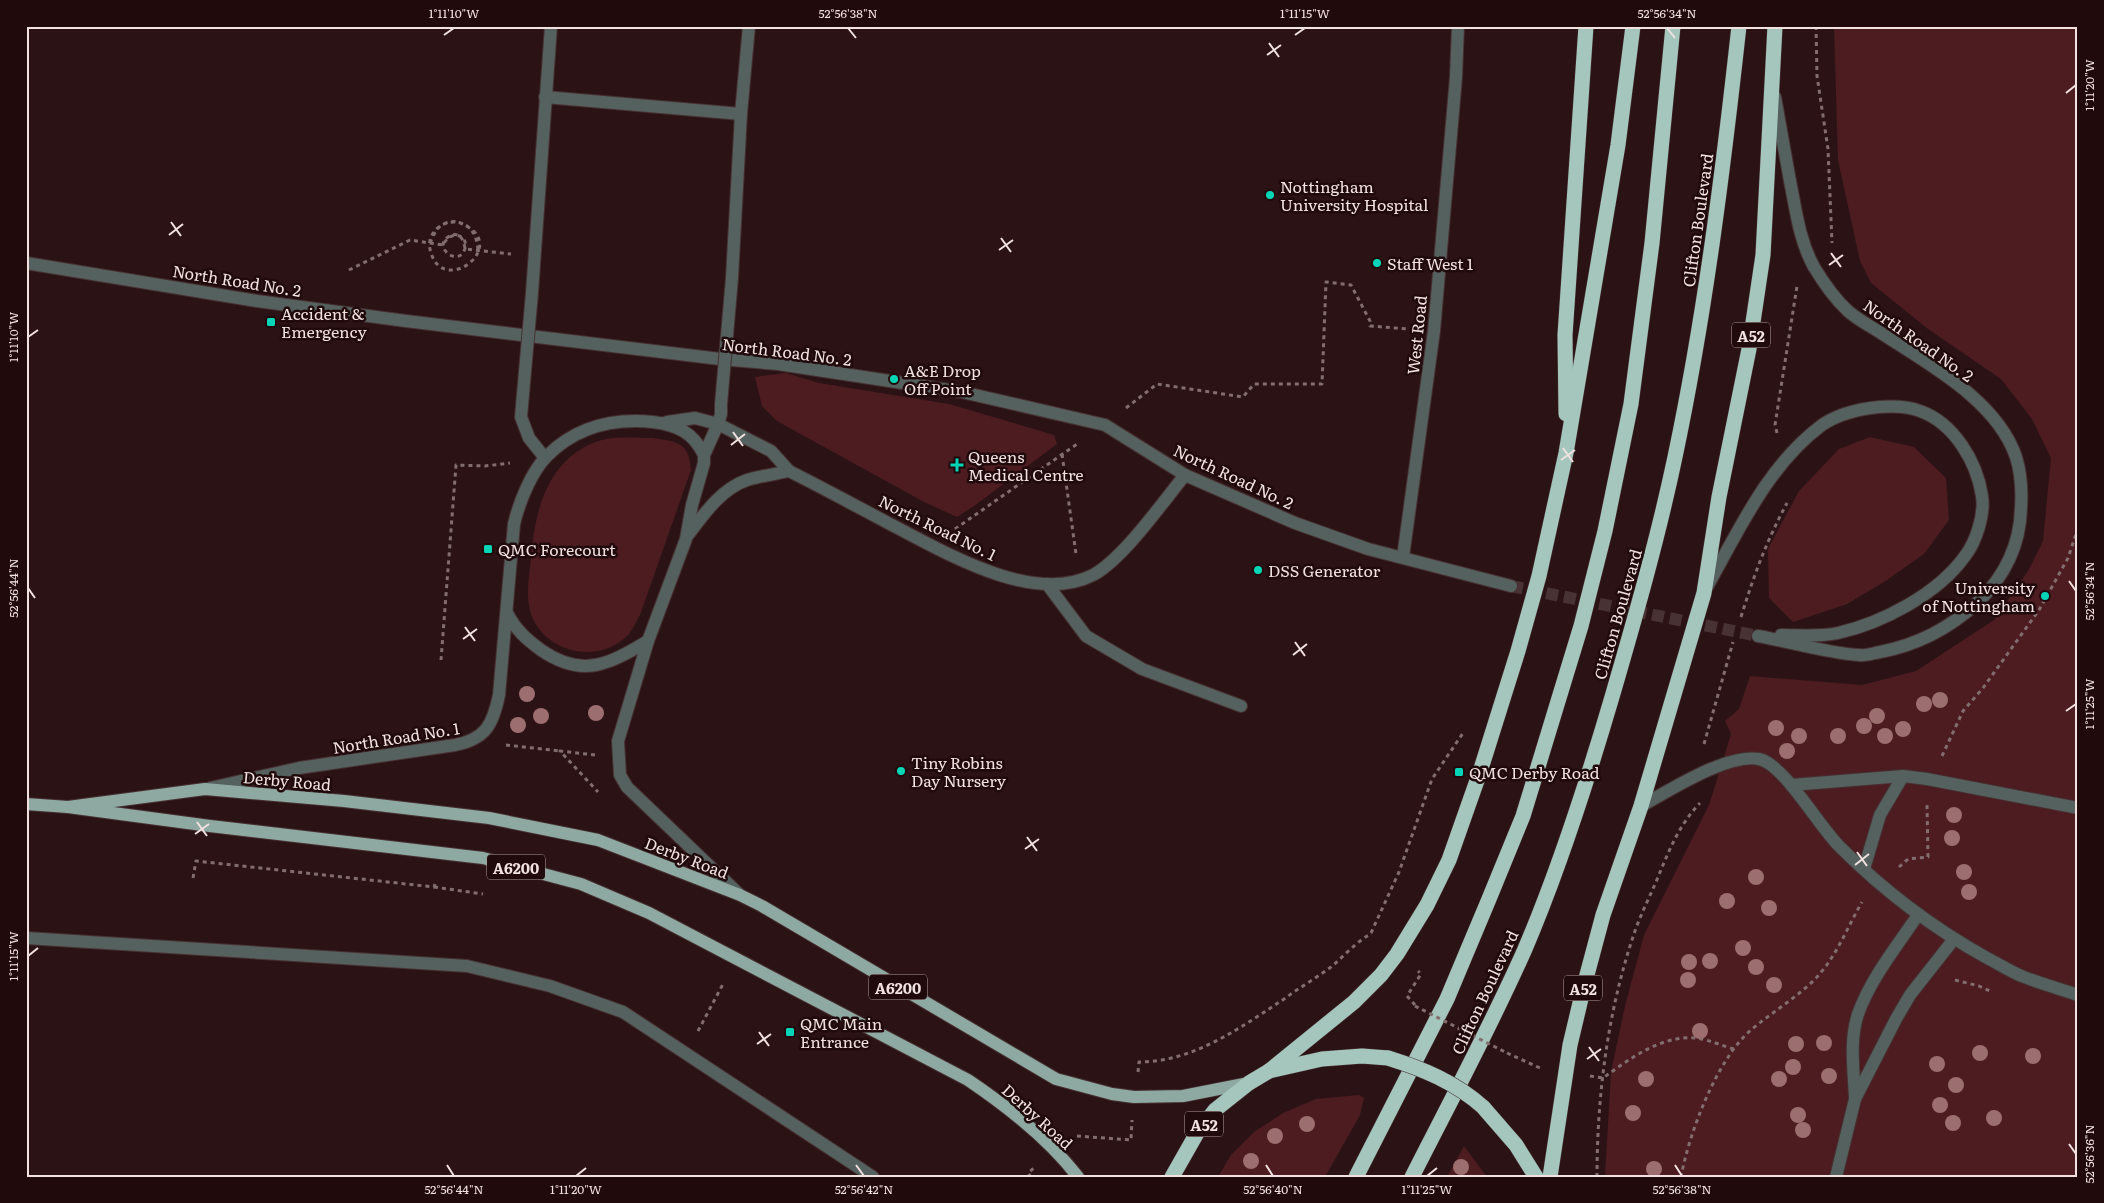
<svg xmlns="http://www.w3.org/2000/svg" width="2104" height="1203" viewBox="0 0 2104 1203" font-family="Literata,serif">
  <rect width="100%" height="100%" fill="#2b1315"/>
  <g fill="#4c1c20">
    <polygon points="1834,26 2078,26 2078,1177 1605,1177 1611,1072 1625,1006 1644,935 1709,805 1731,734 1725,721 1739,709 1750,676 1862,685 1916,671 1994,620 2028,571 2043,541 2051,458 2032,419 2001,379 1928,329 1871,283 1860,261 1838,160"/>
    <polygon points="786,373 819,383 949,404 1054,435 1057,444 974,506 957,517 924,502 777,421 762,406 755,377"/>
    <polygon points="1870,437 1914,447 1946,478 1949,520 1924,554 1884,582 1847,604 1793,622 1769,598 1768,549 1799,491 1839,449"/>
    <path d="M653 438C678 442 689 442 691 470L640 615C636 621 633 630 628 635 601 663 552 655 534 621 524 602 529 578 531 557 535 512 546 463 593 443 611 435 634 438 653 438Z"/>
    <polygon points="1359,1095 1364,1098 1360,1115 1325,1177 1218,1177 1231,1155 1254,1132 1283,1113 1316,1099"/>
    <polygon points="1464,1146 1487,1177 1447,1177"/>
  </g>
  <g fill="none" stroke-linecap="round" stroke-linejoin="round">
    <polyline stroke="#493234" stroke-width="12" stroke-dasharray="12 6" stroke-linecap="butt" points="1511,586 1758,636"/>
    <g stroke="#473032" stroke-width="14">
      <g id="minor">
        <polyline points="545,97 741,114"/>
        <polyline points="26,263 257,301 406,321 720,359 778,364 962,392 1105,425 1185,475 1295,523 1368,549 1511,586"/>
        <polyline points="732,278 741,114 749,26"/>
        <polyline points="532,293 551,26"/>
        <polyline points="523,394 521,417 529,438 545,458"/>
        <polyline points="721,404 721,414 718,424 704,455 704,463 692,505 686,539 648,641 618,741 620,775 627,787 740,895"/>
        <path d="M667 422 695 418 718 424 771 451 789 471C823 488 856 506 890 524 943 551 1032 606 1093 575 1123 559 1162 503 1185 475"/>
        <path d="M688 535C704 514 721 489 747 480 761 476 775 474 789 471"/>
        <polyline points="1403,557 1434,331 1456,77 1458,26"/>
        <polyline points="1047,584 1086,636 1142,669 1241,706"/>
        <path d="M1707 587C1739 530 1768 465 1822 425 1838 414 1859 409 1879 407 1893 406 1907 406 1920 411 1954 423 1977 462 1982 496 1985 514 1976 542 1965 556 1938 594 1882 623 1838 633 1820 637 1799 635 1781 635"/>
        <path d="M507 613C516 630 526 639 541 650 583 679 609 664 648 641"/>
        <path d="M1758 636C1791 642 1827 653 1859 655 1866 656 1874 653 1880 652 1917 645 1950 628 1978 602 2005 576 2020 546 2021 508 2022 492 2021 473 2016 457 1997 401 1930 365 1884 335 1872 327 1858 320 1848 311 1835 299 1823 282 1814 267 1799 240 1796 210 1790 181 1785 153 1780 125 1775 97"/>
        <polyline points="1791,785 1903,776 1927,779 2078,808"/>
        <path d="M210 788 299 768 455 745C486 739 493 724 499 695L514 524C519 503 531 472 547 456 576 427 613 418 653 422 677 425 693 432 704 455"/>
        <path d="M1641 806C1669 791 1727 753 1759 759 1784 764 1819 827 1840 847 1884 891 1933 928 1987 958 1999 964 2011 972 2024 977 2042 984 2060 989 2078 995"/>
        <polyline points="1864,869 1880,815 1903,776"/>
        <polyline points="26,938 467,966 550,986 623,1012 873,1177"/>
        <path d="M1855 1099C1854 1072 1849 1041 1858 1014 1871 978 1897 946 1918 915"/>
        <polyline points="1836,1177 1855,1099 1896,1019 1910,995 1954,939"/>
      </g>
    </g>
    <g stroke="#473032" stroke-width="14">
      <g id="major">
        <path d="M26 804 68 807 210 826 483 858 581 884 649 913 968 1080C1008 1107 1048 1138 1078 1177"/>
        <polyline points="68,807 205,789 344,801 489,818 598,840 740,895 762,906 1056,1079 1112,1094 1134,1097 1183,1096 1249,1083"/>
      </g>
    </g>
    <g stroke="#473032" stroke-width="16">
      <g id="highway">
        <polyline points="1566,414 1565,335 1586,26"/>
        <polyline points="1269,1071 1354,1002 1381,975 1397,954 1427,905 1449,860 1480,772 1518,651 1539,576 1566,453 1618,145 1633,26"/>
        <polyline points="1483,1107 1516,1145 1536,1177"/>
        <polyline points="1172,1177 1197,1133 1215,1110 1249,1083 1269,1071 1322,1059 1362,1056 1388,1058"/>
        <polyline points="1356,1177 1447,999 1489,899 1523,816 1581,626 1605,531 1631,404 1652,243 1673,26"/>
        <path d="M1412 1177C1450 1102 1491 1026 1525 949 1560 867 1587 782 1612 697 1635 618 1658 538 1675 457 1705 315 1723 171 1739 26"/>
        <polyline points="1550,1177 1570,1045 1584,986 1603,915 1641,806 1704,593 1719,497 1749,349 1763,255 1775,26"/>
      </g>
    </g>
    <g stroke="#836e6f" stroke-width="3" stroke-dasharray="4 4" stroke-linecap="butt">
      <polyline points="1816,26 1817,76 1828,149 1832,243"/>
      <path d="M430 243C434 234 437 226 446 223 455 220 460 222 468 227 505 249 444 295 431 253 420 221 476 204 478 251"/>
      <path d="M349 270 410 240 443 245C452 227 471 237 464 251 457 266 433 247 448 237 459 230 464 239 465 249L511 254"/>
      <polyline points="1126,408 1157,384 1243,397 1254,384 1322,384 1326,282 1351,285 1370,321 1370,326 1408,329"/>
      <polyline points="1777,433 1775,425 1797,286"/>
      <polyline points="1062,454 1076,554"/>
      <polyline points="955,529 1077,444"/>
      <path d="M1741 617C1754 575 1766 542 1787 503"/>
      <polyline points="441,660 456,465 485,466 510,463"/>
      <polyline points="1704,744 1733,642"/>
      <polyline points="506,745 560,751"/>
      <polyline points="595,755 560,751 598,792"/>
      <polyline points="1942,756 1963,711 1983,688 2039,610 2068,558 2078,528"/>
      <polyline points="1899,867 1908,859 1928,857 1927,805"/>
      <polyline points="193,878 196,861 434,887 435,884"/>
      <polyline points="434,887 483,894"/>
      <polyline points="1371,933 1399,872 1432,779 1463,733"/>
      <polyline points="1955,980 1979,986 1992,992"/>
      <polyline points="1415,1005 1407,996 1421,974 1418,971"/>
      <polyline points="698,1031 723,984"/>
      <polyline points="1507,1053 1540,1068"/>
      <path d="M1138 1072 1139 1062C1193 1062 1240 1028 1284 999 1299 988 1316 978 1331 967 1341 959 1362 936 1372 934"/>
      <path d="M1590 1076 1603 1078C1631 1058 1661 1035 1697 1038 1709 1040 1723 1046 1734 1049"/>
      <polyline points="1077,1136 1131,1140 1132,1120"/>
      <polyline points="1031,1177 1028,1173 1035,1167"/>
      <path d="M1597 1177C1597 1094 1608 1009 1635 931 1641 914 1649 898 1656 882 1668 853 1678 826 1700 803"/>
      <path d="M1681 1177C1689 1133 1717 1059 1751 1030 1772 1012 1798 997 1817 977 1837 955 1847 928 1862 902"/>
    </g>
    <use href="#minor" stroke="#54615e" stroke-width="12"/>
    <use href="#major" stroke="#8ea9a2" stroke-width="12"/>
    <use href="#highway" stroke="#a4c6bd" stroke-width="15"/>
    <g stroke="#473032" stroke-width="14" stroke-linecap="butt">
      <g id="minor-bridge">
        <polyline points="523,394 532,293"/>
        <polyline points="721,404 732,278"/>
      </g>
    </g>
    <g stroke="#473032" stroke-width="16" stroke-linecap="butt">
      <path id="highway-bridge" d="M1388 1058C1423 1069 1455 1082 1483 1107"/>
    </g>
    <polyline stroke="#836e6f" stroke-width="3" stroke-dasharray="4 4" stroke-linecap="butt" points="1415,1006 1507,1053"/>
    <use href="#minor-bridge" stroke="#54615e" stroke-width="12"/>
    <use href="#highway-bridge" stroke="#a4c6bd" stroke-width="15"/>
  </g>
  <g fill="#9d6e70">
    <circle cx="527" cy="694" r="8"/>
    <circle cx="1940" cy="700" r="8"/>
    <circle cx="1924" cy="704" r="8"/>
    <circle cx="596" cy="713" r="8"/>
    <circle cx="541" cy="716" r="8"/>
    <circle cx="1877" cy="716" r="8"/>
    <circle cx="518" cy="725" r="8"/>
    <circle cx="1864" cy="726" r="8"/>
    <circle cx="1776" cy="728" r="8"/>
    <circle cx="1903" cy="729" r="8"/>
    <circle cx="1799" cy="736" r="8"/>
    <circle cx="1838" cy="736" r="8"/>
    <circle cx="1885" cy="736" r="8"/>
    <circle cx="1787" cy="751" r="8"/>
    <circle cx="1954" cy="815" r="8"/>
    <circle cx="1952" cy="838" r="8"/>
    <circle cx="1964" cy="872" r="8"/>
    <circle cx="1756" cy="877" r="8"/>
    <circle cx="1969" cy="892" r="8"/>
    <circle cx="1727" cy="901" r="8"/>
    <circle cx="1769" cy="908" r="8"/>
    <circle cx="1743" cy="948" r="8"/>
    <circle cx="1710" cy="961" r="8"/>
    <circle cx="1689" cy="962" r="8"/>
    <circle cx="1756" cy="967" r="8"/>
    <circle cx="1688" cy="980" r="8"/>
    <circle cx="1774" cy="985" r="8"/>
    <circle cx="1700" cy="1031" r="8"/>
    <circle cx="1824" cy="1043" r="8"/>
    <circle cx="1796" cy="1044" r="8"/>
    <circle cx="1980" cy="1053" r="8"/>
    <circle cx="2033" cy="1056" r="8"/>
    <circle cx="1937" cy="1064" r="8"/>
    <circle cx="1793" cy="1067" r="8"/>
    <circle cx="1829" cy="1076" r="8"/>
    <circle cx="1646" cy="1079" r="8"/>
    <circle cx="1779" cy="1079" r="8"/>
    <circle cx="1956" cy="1085" r="8"/>
    <circle cx="1940" cy="1105" r="8"/>
    <circle cx="1633" cy="1113" r="8"/>
    <circle cx="1798" cy="1115" r="8"/>
    <circle cx="1994" cy="1118" r="8"/>
    <circle cx="1953" cy="1123" r="8"/>
    <circle cx="1307" cy="1124" r="8"/>
    <circle cx="1803" cy="1130" r="8"/>
    <circle cx="1275" cy="1136" r="8"/>
    <circle cx="1251" cy="1161" r="8"/>
    <circle cx="1461" cy="1167" r="8"/>
    <circle cx="1654" cy="1169" r="8"/>
  </g>
  <path fill="none" stroke="#f2e1e1" stroke-width="2" d="M848 28 856 38M1667 28 1675 38M444 35 454 28M1295 35 1305 28M1269 43 1279 57M1267 55 1281 45M2066 93 2076 85M171 222 181 236M169 235 183 224M1001 238 1011 252M999 250 1013 240M1831 253 1841 267M1829 265 1843 255M28 337 38 330M733 432 743 446M731 445 745 434M1563 448 1573 462M1561 460 1575 450M2069 581 2076 591M28 588 35 598M465 627 475 641M463 639 477 629M1295 642 1305 656M1293 655 1307 644M2066 711 2076 704M197 822 207 836M195 834 209 824M1027 837 1037 851M1025 849 1039 839M1857 852 1867 866M1855 865 1869 854M28 956 38 948M759 1032 769 1046M757 1044 771 1034M1589 1047 1599 1061M1587 1059 1601 1049M2069 1144 2076 1154M447 1165 454 1176M856 1165 864 1176M1266 1165 1273 1176M1675 1165 1682 1176M576 1176 586 1168M1427 1176 1437 1168"/>
  <g fill="#00d5b7" stroke="#200a0c" stroke-width="2">
    <circle cx="1270" cy="195" r="5"/>
    <circle cx="1377" cy="263" r="5"/>
    <rect x="266" y="317" width="10" height="10" rx="2.5"/>
    <circle cx="894" cy="379" r="5"/>
    <path d="M954.5 457.5h5v5h5v5h-5v5h-5v-5h-5v-5h5z"/>
    <rect x="483" y="544" width="10" height="10" rx="2.5"/>
    <circle cx="1258" cy="570" r="5"/>
    <circle cx="2045" cy="596" r="5"/>
    <circle cx="901" cy="771" r="5"/>
    <rect x="1454" y="767" width="10" height="10" rx="2.5"/>
    <rect x="785" y="1027" width="10" height="10" rx="2.5"/>
  </g>
  <g text-anchor="middle" dominant-baseline="central" stroke-width="5" stroke-linejoin="round" paint-order="stroke">
    <g fill="#200a0c" stroke="#b3a0a1" stroke-width="1">
      <rect x="1732" y="322.5" width="38" height="25" rx="4"/>
      <rect x="487" y="854.5" width="58" height="25" rx="4"/>
      <rect x="869" y="974.5" width="58" height="25" rx="4"/>
      <rect x="1564" y="975.5" width="38" height="25" rx="4"/>
      <rect x="1185" y="1111.5" width="38" height="25" rx="4"/>
    </g>
    <g font-size="15" font-weight="bold" fill="#f2e1e1">
      <text x="1751" y="335">A52</text>
      <text x="516" y="867">A6200</text>
      <text x="898" y="987">A6200</text>
      <text x="1583" y="988">A52</text>
      <text x="1204" y="1124">A52</text>
    </g>
    <g font-size="16" fill="#f2e1e1" stroke="#200a0c" text-anchor="start">
      <text x="1280" y="186">Nottingham<tspan x="1280" dy="18">University Hospital</tspan></text>
      <text x="1387" y="263">Staff West 1</text>
      <text x="281" y="313">Accident &amp;<tspan x="281" dy="18">Emergency</tspan></text>
      <text x="904" y="370">A&amp;E Drop<tspan x="904" dy="18">Off Point</tspan></text>
      <text x="968" y="456">Queens<tspan x="968" dy="18">Medical Centre</tspan></text>
      <text x="498" y="549">QMC Forecourt</text>
      <text x="1268" y="570">DSS Generator</text>
      <text x="2035" y="587" text-anchor="end">University<tspan x="2035" dy="18">of Nottingham</tspan></text>
      <text x="911" y="762">Tiny Robins<tspan x="911" dy="18">Day Nursery</tspan></text>
      <text x="1469" y="772">QMC Derby Road</text>
      <text x="800" y="1023">QMC Main<tspan x="800" dy="18">Entrance</tspan></text>
    </g>
    <g font-size="16" fill="#f2e1e1" stroke="#200a0c">
      <text transform="translate(1697 220) rotate(-82)">Clifton Boulevard</text>
      <text transform="translate(237 280) rotate(9)">North Road No. 2</text>
      <text transform="translate(1416 335) rotate(-84)">West Road</text>
      <text transform="translate(1919 340) rotate(35)">North Road No. 2</text>
      <text transform="translate(787 351) rotate(7)">North Road No. 2</text>
      <text transform="translate(1234 476) rotate(25)">North Road No. 2</text>
      <text transform="translate(938 527) rotate(26)">North Road No. 1</text>
      <text transform="translate(1617 614) rotate(-74)">Clifton Boulevard</text>
      <text transform="translate(396 737) rotate(-9)">North Road No. 1</text>
      <text transform="translate(287 780) rotate(5)">Derby Road</text>
      <text transform="translate(687 857) rotate(21)">Derby Road</text>
      <text transform="translate(1484 992) rotate(-65)">Clifton Boulevard</text>
      <text transform="translate(1038 1116) rotate(42)">Derby Road</text>
    </g>
  </g>
  <rect width="2104" height="1203" fill="none" stroke="#200a0c" stroke-width="55"/>
  <rect x="28" y="28" width="2048" height="1148" fill="none" stroke="#f2e1e1" stroke-width="2"/>
  <g font-size="12" text-anchor="middle" fill="#f2e1e1">
    <text x="454" y="18">1°11'10"W</text>
    <text x="848" y="18">52°56'38"N</text>
    <text x="1305" y="18">1°11'15"W</text>
    <text x="1667" y="18">52°56'34"N</text>
    <text transform="translate(2090 85) rotate(-90)" y="4">1°11'20"W</text>
    <text transform="translate(14 337) rotate(-90)" y="4">1°11'10"W</text>
    <text transform="translate(14 588) rotate(-90)" y="4">52°56'44"N</text>
    <text transform="translate(2090 591) rotate(-90)" y="4">52°56'34"N</text>
    <text transform="translate(2090 704) rotate(-90)" y="4">1°11'25"W</text>
    <text transform="translate(14 956) rotate(-90)" y="4">1°11'15"W</text>
    <text transform="translate(2090 1154) rotate(-90)" y="4">52°56'36"N</text>
    <text x="454" y="1194">52°56'44"N</text>
    <text x="576" y="1194">1°11'20"W</text>
    <text x="864" y="1194">52°56'42"N</text>
    <text x="1273" y="1194">52°56'40"N</text>
    <text x="1427" y="1194">1°11'25"W</text>
    <text x="1682" y="1194">52°56'38"N</text>
  </g>
</svg>
